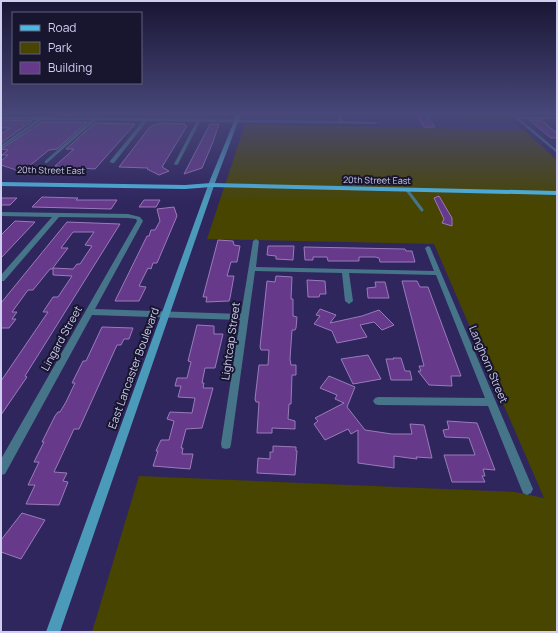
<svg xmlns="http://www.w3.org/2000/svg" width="558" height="633" viewBox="0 0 558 633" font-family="Manrope,sans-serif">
  <rect width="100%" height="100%" fill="#2f265e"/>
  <polygon fill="#372d6c" points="375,114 506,114 524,130 380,128"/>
  <g fill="#484501">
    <polygon points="460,114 504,114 508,120 465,119"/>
    <polygon points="245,124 524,130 557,160 557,632 92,632 139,476 515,492 544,498 434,244 207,239"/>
  </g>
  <g fill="#66398b" stroke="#9a7bb9">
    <polygon points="62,114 101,114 98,116 59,116"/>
    <polygon points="416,114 426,115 435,127 424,127"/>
    <polygon points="1,120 32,121 1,143 1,134 10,128 1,128"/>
    <polygon points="529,120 541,120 557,133 557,138 551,138"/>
    <polygon points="42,122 87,122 57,149 49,150 22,172 1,165 1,161 8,155 2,155 8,150 1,149"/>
    <polygon points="95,123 135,124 95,169 55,166 74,149 66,149"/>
    <polygon points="160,123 185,124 185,126 187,126 162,167 169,171 159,175 147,169 148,168 119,167 149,128 154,125"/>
    <polygon points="210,124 219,124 213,142 202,168 184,174"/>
    <polygon points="439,196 452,218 452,226 442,223 444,219 434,198"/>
    <polygon points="42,197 78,198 76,200 117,200 111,209 32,207"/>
    <polygon points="1,198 17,198 10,205 1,205"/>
    <polygon points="144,200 160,200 156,207 139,207"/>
    <polygon points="174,207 177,216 157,263 153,263 151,269 148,268 139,286 146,287 139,301 115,301 147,236 149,236 151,230 155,230 160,221 157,209"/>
    <polygon points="15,221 35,222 1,258 1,235"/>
    <polygon points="67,222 120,224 25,376 27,377 18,390 1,415 1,381 48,312 43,312 53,297 58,297 72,276 53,275 53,268 73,269 77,264 80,264 92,246 85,245 94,232 73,232 61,248 68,248 52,269 50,269 33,290 28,290 12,312 17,312 12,319 16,319 9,328 1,328 1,303"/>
    <polygon points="218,240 233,241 234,245 240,246 237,262 231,262 227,276 234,276 230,298 229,301 206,302 207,297 203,297"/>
    <polygon points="268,246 294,246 293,260 276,259 276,256 267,255"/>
    <polygon points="304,247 405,249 406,251 412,251 415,262 380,262 379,258 375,257 359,257 359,261 328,261 327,257 313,257 313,260 305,260"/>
    <polygon points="276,276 292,277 291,299 293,299 293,316 297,317 296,328 295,330 292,330 290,359 291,365 296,365 296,375 292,375 291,404 289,404 288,419 295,421 295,429 272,428 272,433 257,433 259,402 256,402 255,399 259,365 268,365 269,350 261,350 260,347 267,281 275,282"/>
    <polygon points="307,280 325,281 326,294 320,294 319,297 308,297"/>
    <polygon points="402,281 417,281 420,287 428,287 461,376 451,376 452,386 429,385 418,371 421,371 419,366 424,366"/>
    <polygon points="375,282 385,282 389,298 368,298 367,288 376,287"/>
    <polygon points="320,309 336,315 330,323 362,316 379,310 394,325 382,330 374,322 360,325 367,337 337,343 332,331 314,324 320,316 316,315"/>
    <polygon points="197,325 214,326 214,334 223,334 215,368 205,368 202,383 204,383 203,388 213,388 202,428 186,429 181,448 183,448 182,454 193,454 190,469 153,466 158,451 156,451 161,440 169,440 174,421 167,419 170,412 192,413 195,398 178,397 181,386 175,386 177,378 187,378 191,362 188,361"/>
    <polygon points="102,327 133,328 129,339 124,339 121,345 117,345 79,429 74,429 54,472 67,473 63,481 68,482 59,505 26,504 35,485 28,485 39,462 34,462 44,442 42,442 55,416 58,412 60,412 66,402 75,383 72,383 83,361 86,361"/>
    <polygon points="368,355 381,379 353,384 341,359"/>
    <polygon points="393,358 401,358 405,371 410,371 412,380 391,380 386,359 394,359"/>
    <polygon points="329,376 355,387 347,407 365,430 392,434 412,434 410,424 424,425 432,458 416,457 417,459 394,456 394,468 358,463 358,430 351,434 348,429 325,440 314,424 318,421 315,418 344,403 335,399 337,395 320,388"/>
    <polygon points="447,421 477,423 495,470 483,469 485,476 482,476 485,482 452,482 444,455 475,455 469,438 445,437 443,430 449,429"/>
    <polygon points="273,446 296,447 296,451 297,451 295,475 257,473 258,458 270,459 270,452 273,452"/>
    <polygon points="22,513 45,520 21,559 1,552 1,540"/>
  </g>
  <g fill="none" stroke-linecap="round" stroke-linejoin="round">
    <polyline stroke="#467589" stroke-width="3" points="407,190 422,210"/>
    <g fill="#467589" fill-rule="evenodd">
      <polygon points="338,114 342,114 343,121 376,122 378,123 376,124 200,122 178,164 176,165 174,164 196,122 147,121 114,163 112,163 110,162 110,161 143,121 96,120 47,163 45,163 45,161 91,120 42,120 1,148 1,145 37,120 1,119 1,117 40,117 43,116 45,117 339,121"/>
      <polygon points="510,114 514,114 518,117 557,117 557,119 520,119 557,150 557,153"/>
      <polygon points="1,212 128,214 140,217 143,221 95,309 241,314 253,241 256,239 259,241 256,267 434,271 425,248 428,246 430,247 533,489 531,493 527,495 523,493 488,406 378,405 375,404 373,401 375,398 378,397 485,398 436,275 349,273 353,301 349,304 345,301 342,273 255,271 231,444 230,448 226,449 222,448 221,444 240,320 92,315 5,474 1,475 1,459 137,221 136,219 128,218 59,217 4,281 1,281 1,275 52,217 1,216"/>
    </g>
    <polygon fill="#4b9aba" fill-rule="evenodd" points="237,114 241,114 216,180 60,632 46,632 210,180"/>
    <polygon fill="#4cb7e0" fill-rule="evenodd" points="1,182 185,185 211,183 557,191 557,195 211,187 185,189 1,186"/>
  </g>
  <linearGradient id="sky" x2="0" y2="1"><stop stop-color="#1a1534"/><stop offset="0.56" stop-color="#474779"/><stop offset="1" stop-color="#474779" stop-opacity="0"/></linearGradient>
  <rect width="558" height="203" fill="url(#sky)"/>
  <g text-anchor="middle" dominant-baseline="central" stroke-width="4" stroke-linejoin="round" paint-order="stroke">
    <g font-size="9" fill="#cfcef1" stroke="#18152e">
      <text transform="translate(51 170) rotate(1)">20th Street East</text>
      <text transform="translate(377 180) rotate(1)">20th Street East</text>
    </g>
    <g font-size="11" fill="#cfcef1" stroke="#18152e">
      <text transform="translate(61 338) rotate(-61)">Lingard Street</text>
      <text transform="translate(230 341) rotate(-82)">Lightcap Street</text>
      <text transform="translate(489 364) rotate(67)">Langhorn Street</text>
      <text transform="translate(133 368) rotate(-70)">East Lancaster Boulevard</text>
    </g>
  </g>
  <rect width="558" height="633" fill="none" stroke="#cfcef1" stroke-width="4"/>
  <rect x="12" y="12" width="130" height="72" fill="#18152e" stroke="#615f7c"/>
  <rect x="20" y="25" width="20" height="6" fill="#4cb7e0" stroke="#615f7c"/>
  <text x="48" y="32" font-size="12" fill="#cfcef1">Road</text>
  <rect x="20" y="42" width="20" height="12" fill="#484501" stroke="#615f7c"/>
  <text x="48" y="52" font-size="12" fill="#cfcef1">Park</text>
  <rect x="20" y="62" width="20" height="12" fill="#66398b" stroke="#615f7c"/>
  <text x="48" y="72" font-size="12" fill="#cfcef1">Building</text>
</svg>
